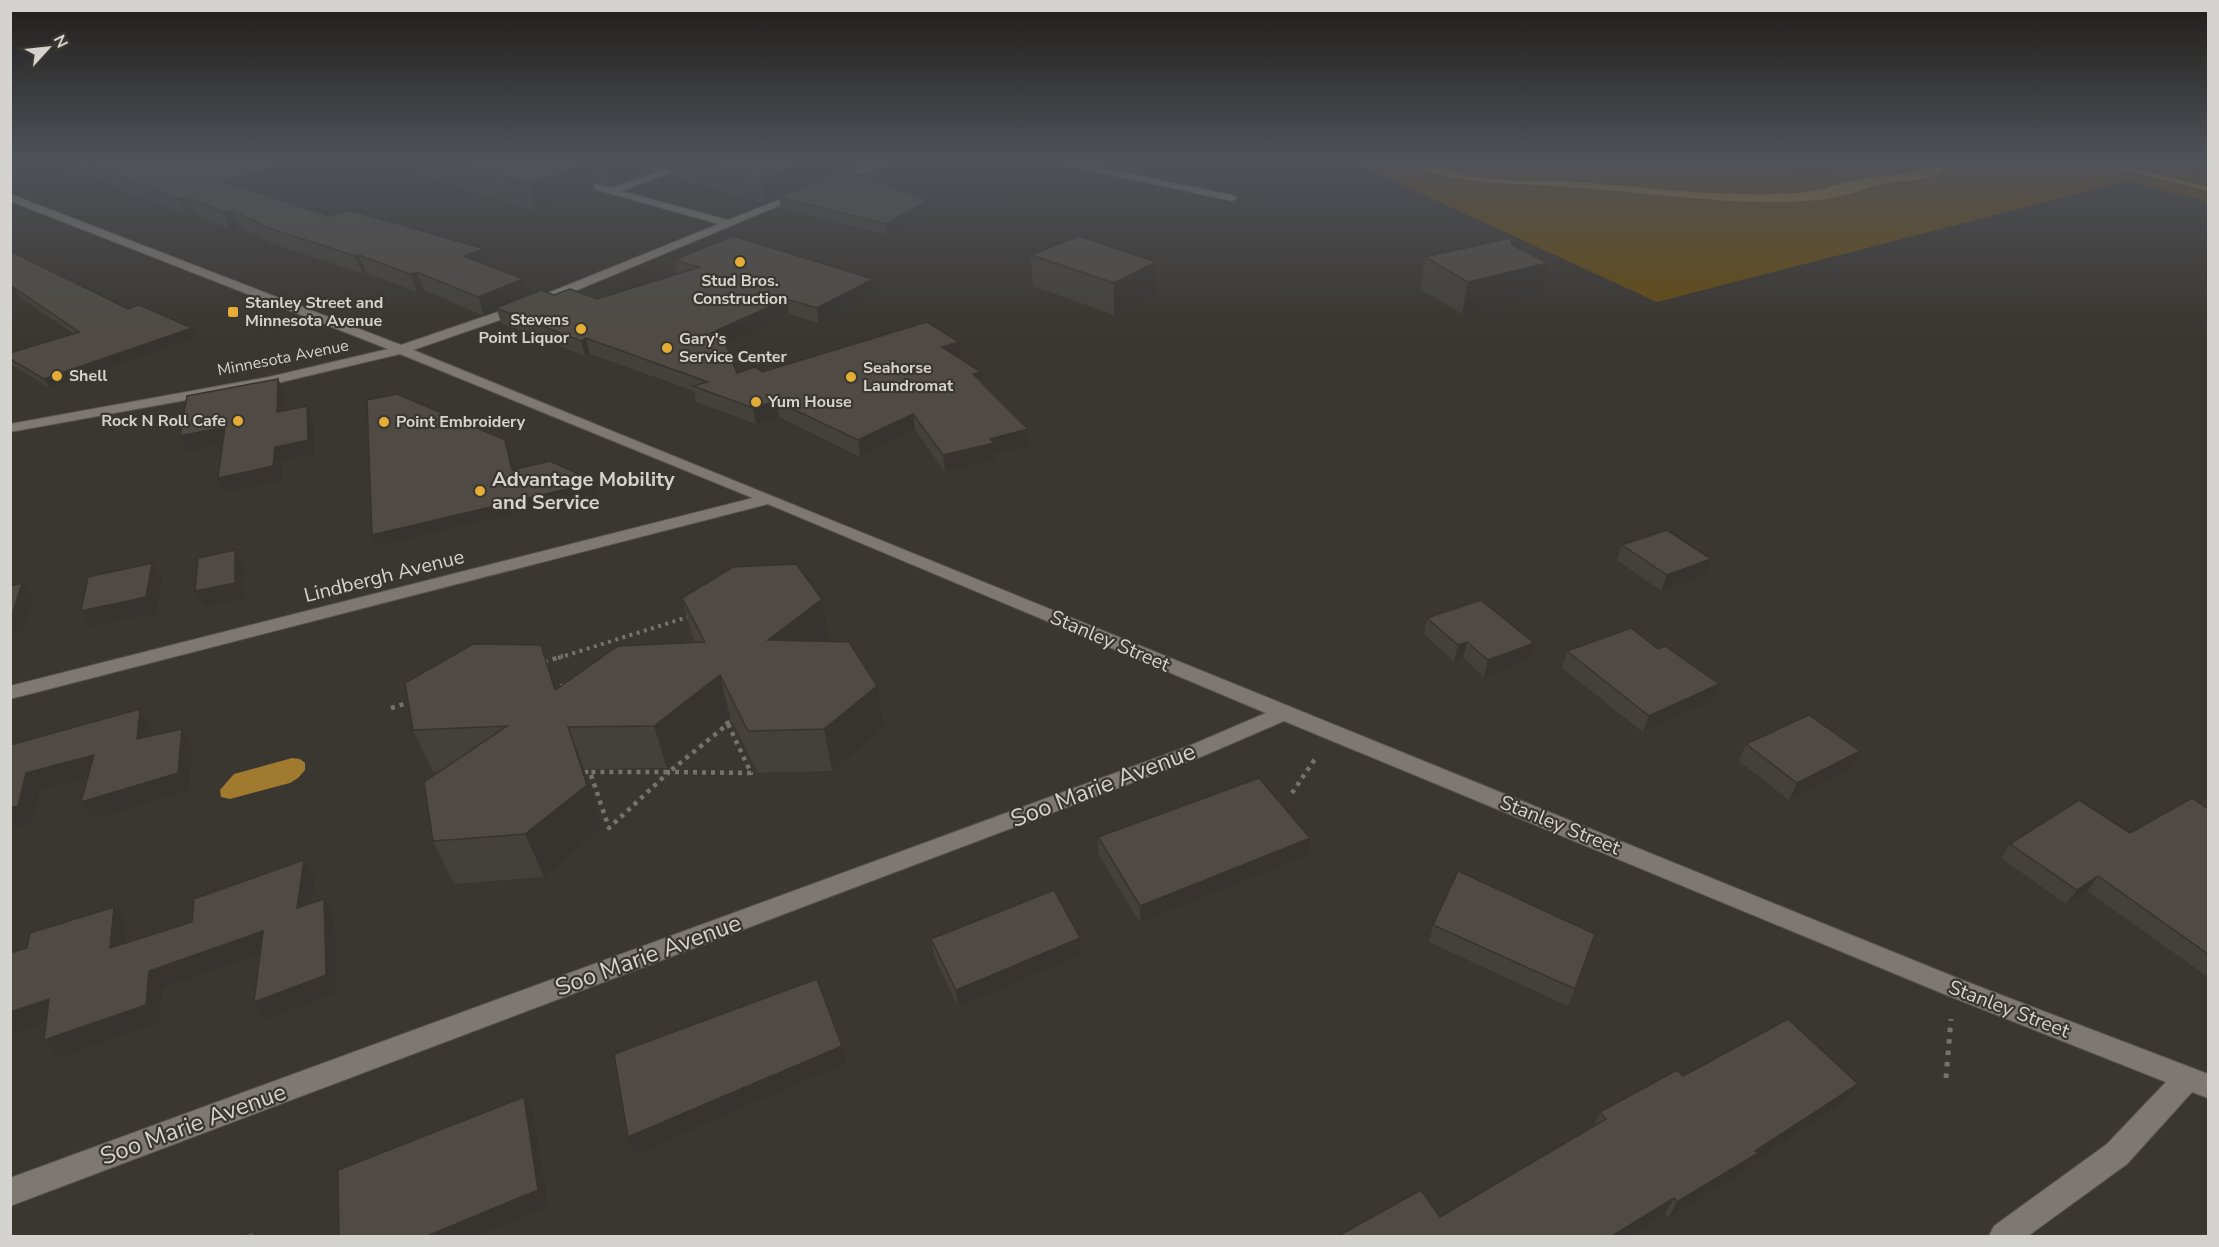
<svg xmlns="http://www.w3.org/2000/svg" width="2219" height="1247" viewBox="0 0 2219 1247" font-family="'Nunito Sans',sans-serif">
  <rect width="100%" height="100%" fill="#3a3630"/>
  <polygon fill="#664b10" points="1348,160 2208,160 2208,202 2127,181 1657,302"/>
  <g fill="#a07b2f">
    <path d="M1399 160C1429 160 1457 175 1488 179 1518 182 1548 180 1579 182 1652 188 1724 198 1797 193 1820 192 1841 182 1863 179 1887 175 1913 175 1934 163V160H1952C1943 183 1908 179 1888 183 1867 187 1847 196 1826 199 1740 209 1654 192 1568 187 1507 182 1457 187 1399 160Z"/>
    <polygon points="2085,160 2103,160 2208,187 2208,191"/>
    <polygon points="292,758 300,759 305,763 305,770 298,778 290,783 230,799 221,797 220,790 234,774"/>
  </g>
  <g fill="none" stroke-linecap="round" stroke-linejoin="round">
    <g stroke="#57544e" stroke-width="2">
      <g id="minor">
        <polygon points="693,160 706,160 621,191 728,220 799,192 807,194 551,301 543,301 543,295 719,224 569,182 569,178 611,188"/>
        <polygon points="881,160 893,160 837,184 829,182"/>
        <polygon points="1044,160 1061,160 1232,195 1237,198 1232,201"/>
        <polygon points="10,194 401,345 518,305 526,305 526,311 413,350 1962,980 2208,1074 2208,1098 2192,1092 2127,1164 2028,1236 1989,1236 1994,1226 2107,1144 2166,1082 1944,994 1284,721 1203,756 10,1206 10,1178 1189,746 1266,713 768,504 10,699 10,686 753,498 400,354 269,385 10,432 10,424 269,377 388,349 10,201"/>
      </g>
    </g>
    <g stroke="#76736d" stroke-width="2" stroke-dasharray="1.5 2" stroke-linecap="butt">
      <polyline points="1544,160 1609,166 1706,160 1810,170 1840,168 1876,160"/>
      <polyline points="2173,160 2195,168 2208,181"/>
    </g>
    <g stroke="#76736d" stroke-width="4" stroke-dasharray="3 4.5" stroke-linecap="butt">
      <polyline points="558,658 691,616"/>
      <polyline points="668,658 689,643 697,658"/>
    </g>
    <g stroke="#76736d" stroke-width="4.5" stroke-dasharray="4 5" stroke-linecap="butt">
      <polyline points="671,656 630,685 562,686 575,725 510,774 590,772 609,828 669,772 751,773 728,724 786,679 708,680 696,656"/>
      <polyline points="544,662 563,656"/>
      <polygon points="708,680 728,724 669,772 590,772 575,725 630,685"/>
      <polyline points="391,708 413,701"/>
      <polyline points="1292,793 1317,756"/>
    </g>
    <polyline stroke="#76736d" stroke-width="5" stroke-dasharray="4.5 7" stroke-linecap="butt" points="1946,1078 1951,1019"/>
    <use href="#minor" fill="#7d7972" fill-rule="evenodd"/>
  </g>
  <g fill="#44403a">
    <polygon points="23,160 364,160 253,191 329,216 485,249 491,267 523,279 528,295 554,295 597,299 677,274 674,260 873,279 875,294 819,323 789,314 725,344 737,373 762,372 959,342 960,357 958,358 981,372 981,382 1028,429 1029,446 995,454 995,460 945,472 915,430 860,457 779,417 756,424 696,402 694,391 590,354 585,356 501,323 497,310 484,316 424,290 417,292 366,273 363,274 274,244 239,227 230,229 195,214 187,216 94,178 36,160 27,162"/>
    <polygon points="418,160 860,160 858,167 853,169 854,172 929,200 930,212 887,235 781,208 779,198 766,204 670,176 668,166 609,186 592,181 595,192 537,212 424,177"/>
    <polygon points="1512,245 1541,294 1462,314 1420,289 1425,257"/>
    <polygon points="10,251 128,309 192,328 196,337 50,388 10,364 10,353 74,334 18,296 10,298"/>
    <polygon points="1031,255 1156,262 1155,293 1114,315 1033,286"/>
    <polygon points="1622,545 1705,575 1661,591 1617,560"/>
    <polygon points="682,598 829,639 826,641 884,728 832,771 758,773 730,717 667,768 584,769 603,827 544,877 454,884 433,841 439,772 433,772 413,730 557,688 695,642 693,638"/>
    <polygon points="1427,618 1534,643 1529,660 1484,677 1463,658 1454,662 1424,634"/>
    <polygon points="1567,651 1712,701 1643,732 1562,668"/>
    <polygon points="1746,744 1852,768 1789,800 1739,761"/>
    <polygon points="2208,809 2208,977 2087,891 2066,904 2001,858 2010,844 2130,833"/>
    <polygon points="1098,837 1308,855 1140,923 1098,854"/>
    <polygon points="1433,925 1575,989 1568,1006 1429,942"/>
    <polygon points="931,939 1081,955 958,1007 934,956"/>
    <polygon points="1683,1076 1858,1084 1846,1101 1752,1163 1747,1170 1668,1218 1665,1214 1440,1217 1594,1126 1600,1112"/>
  </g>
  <g fill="#373430">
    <polygon points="26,160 36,160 27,162"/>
    <polygon points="302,160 364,160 230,198 223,181"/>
    <polygon points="609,160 666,160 668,166 609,186 603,162"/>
    <polygon points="812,160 860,160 858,167 853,169 854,178 779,197 779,198 766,204 761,179"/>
    <polygon points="588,164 595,192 537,212 529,184"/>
    <polygon points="188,197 195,214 187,216 179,199"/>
    <polygon points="929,200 930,212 887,235 886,224"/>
    <polygon points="231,210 239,227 230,229 223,212"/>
    <polygon points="485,249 491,267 463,256"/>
    <polygon points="359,255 366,273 363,274 355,256"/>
    <polygon points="1156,262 1155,293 1114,315 1114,283"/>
    <polygon points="1548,263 1541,294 1462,314 1468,282"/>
    <polygon points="417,272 424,290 417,292 410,274"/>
    <polygon points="523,279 529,298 496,308 497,310 484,316 478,297"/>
    <polygon points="873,279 875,294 819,323 817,308"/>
    <polygon points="13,287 18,296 10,298 10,288"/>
    <polygon points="787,299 789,314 715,349 711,333"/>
    <polygon points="192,328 196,337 50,388 44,379"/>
    <polygon points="586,338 590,354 585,356 581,341"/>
    <polygon points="959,342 960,357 943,363 942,347"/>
    <polygon points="981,372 982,388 973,374"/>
    <polygon points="278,379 285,393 284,426 277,412"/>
    <polygon points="776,401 779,417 756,424 753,408"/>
    <polygon points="307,406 313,420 314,454 282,461 281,481 225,493 218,478 275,447"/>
    <polygon points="913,414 915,430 860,457 858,440"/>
    <polygon points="225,427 232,442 188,451 180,436"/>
    <polygon points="1028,429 1029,446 995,454 995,460 945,472 943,455 990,439"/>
    <polygon points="505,440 509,451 516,481 512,470"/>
    <polygon points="596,482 599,493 377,546 372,535"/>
    <polygon points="235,550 243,566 244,598 204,607 195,591"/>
    <polygon points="1711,559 1705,575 1661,591 1667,575"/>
    <polygon points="152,563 162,579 156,613 92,627 81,611"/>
    <polygon points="22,583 33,599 23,631 10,634 10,616"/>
    <polygon points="822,599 829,639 777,681 768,640"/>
    <polygon points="1467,642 1463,658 1454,662 1458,645"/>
    <polygon points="1534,643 1529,660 1484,677 1488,660"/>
    <polygon points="541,645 556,686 571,731 555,690"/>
    <polygon points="720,675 730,717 667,768 654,726"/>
    <polygon points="1719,684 1712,701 1643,732 1649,716"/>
    <polygon points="877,686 884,728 832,771 824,729"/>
    <polygon points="140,709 151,726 148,756 137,739"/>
    <polygon points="568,727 584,769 603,827 544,877 525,834"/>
    <polygon points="182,729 192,746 189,790 94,819 81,802"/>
    <polygon points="1860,751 1852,768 1789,800 1797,783"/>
    <polygon points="94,755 106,772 39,790 32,823 10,829 10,808 26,773"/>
    <polygon points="1310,838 1308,855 1140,923 1140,906"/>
    <polygon points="304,860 315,877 308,925 297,908"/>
    <polygon points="2098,876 2087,891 2066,904 2077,890"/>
    <polygon points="324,899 334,916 337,992 266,1019 254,1002"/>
    <polygon points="114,907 127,924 124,965 110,948"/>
    <polygon points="263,931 275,948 162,988 159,1022 60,1057 44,1040 149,971"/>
    <polygon points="1080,938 1081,955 958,1007 956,990"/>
    <polygon points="49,999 64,1016 10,1034 10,1012"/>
    <polygon points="842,1046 846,1063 635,1154 628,1137"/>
    <polygon points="1858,1084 1846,1101 1752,1163 1747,1170 1668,1218 1677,1202"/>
    <polygon points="524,1097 533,1114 548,1206 476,1236 427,1236"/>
    <polygon points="1674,1198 1665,1214 1629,1236 1612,1236"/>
  </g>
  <g fill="#4f4b44" stroke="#373430" stroke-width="1.5">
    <polygon points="77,160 302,160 223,181 329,216 349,210 485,249 463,256 523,279 478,297 417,272 410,274 359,255 355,256 266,227 231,210 223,212 188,197 179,199"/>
    <polygon points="448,160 570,160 588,164 529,184"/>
    <polygon points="595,160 609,160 603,162"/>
    <polygon points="691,160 812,160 761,179"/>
    <polygon points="853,167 852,172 929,200 886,224 779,197"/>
    <polygon points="733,236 873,279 817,308 787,299 711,333 726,344 737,373 755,367 762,372 927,322 959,342 942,347 981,372 973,374 1028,429 990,439 994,443 943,455 913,414 858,440 776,401 753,408 693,386 708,382 586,338 581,341 496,308 541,290 554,295 570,289 597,299 700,267 674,260"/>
    <polygon points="1079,236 1156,262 1114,283 1031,255"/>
    <polygon points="1511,238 1512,245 1548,263 1468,282 1425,257"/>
    <polygon points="10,251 128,309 139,305 192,328 44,379 10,359 10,353 79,332 13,287 10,288"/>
    <polygon points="278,379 277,412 307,406 308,440 275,447 273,466 218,478 225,427 180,436 187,396"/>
    <polygon points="397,394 505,440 512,470 550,461 596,482 372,535 367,400"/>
    <polygon points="1667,530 1711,559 1667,575 1622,545"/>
    <polygon points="235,550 235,583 195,591 198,558"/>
    <polygon points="152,563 146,597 81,611 88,577"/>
    <polygon points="796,564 822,599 768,640 849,642 877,686 824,729 748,731 720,675 654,726 568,727 587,785 525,834 433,841 424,782 507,726 413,730 405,683 473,644 541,645 555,690 618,646 705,642 682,598 733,567"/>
    <polygon points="22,583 12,615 10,616 10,586"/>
    <polygon points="1481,600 1534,643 1488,660 1467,642 1458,645 1427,618"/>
    <polygon points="1631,628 1658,649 1665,646 1719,684 1649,716 1567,651"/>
    <polygon points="140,709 137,739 182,729 178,773 81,802 94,755 26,773 18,806 10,808 10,745"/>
    <polygon points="1809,715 1860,751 1797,783 1746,744"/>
    <polygon points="1259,778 1310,838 1140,906 1098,837"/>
    <polygon points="2192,798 2208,809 2208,954 2098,876 2077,890 2010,844 2079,800 2130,833"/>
    <polygon points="304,860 297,908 324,899 326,975 254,1002 263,931 149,971 146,1005 44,1040 49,999 10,1012 10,953 27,948 30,933 114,907 110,948 192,922 194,899"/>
    <polygon points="1458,871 1595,934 1575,989 1433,925"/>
    <polygon points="1054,890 1080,938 956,990 931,939"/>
    <polygon points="817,979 842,1046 628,1137 614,1054"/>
    <polygon points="1788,1019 1858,1084 1755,1151 1758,1153 1677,1202 1674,1198 1612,1236 1338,1236 1421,1190 1440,1217 1606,1119 1600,1112 1677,1070 1683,1076"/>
    <polygon points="524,1097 538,1190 427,1236 339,1236 338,1170"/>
    <polygon points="254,1231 254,1236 240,1236"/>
  </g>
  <linearGradient id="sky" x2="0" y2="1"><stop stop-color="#201e1a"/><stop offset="0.48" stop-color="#4f5259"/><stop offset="1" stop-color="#4f5259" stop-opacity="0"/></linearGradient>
  <rect width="2219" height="334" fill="url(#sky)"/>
  <g fill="#e4ad35" stroke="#3a3630" stroke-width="2">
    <circle cx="740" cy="262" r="6"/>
    <rect x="227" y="306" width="12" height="12" rx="3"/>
    <circle cx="581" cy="329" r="6"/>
    <circle cx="667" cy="348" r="6"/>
    <circle cx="57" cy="376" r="6"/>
    <circle cx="851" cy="377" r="6"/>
    <circle cx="756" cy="402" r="6"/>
    <circle cx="238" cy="421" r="6"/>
    <circle cx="384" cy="422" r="6"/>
    <circle cx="480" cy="491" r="6"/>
  </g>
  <g text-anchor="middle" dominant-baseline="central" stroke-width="4.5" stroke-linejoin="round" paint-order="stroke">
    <g font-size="16" font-weight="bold" fill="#d5d3cf" stroke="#3a3630" text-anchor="start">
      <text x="740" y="281" text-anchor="middle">Stud Bros.<tspan x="740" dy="18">Construction</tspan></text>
      <text x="245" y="303">Stanley Street and<tspan x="245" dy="18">Minnesota Avenue</tspan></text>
      <text x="569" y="320" text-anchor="end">Stevens<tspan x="569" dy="18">Point Liquor</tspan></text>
      <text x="679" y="339">Gary's<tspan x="679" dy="18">Service Center</tspan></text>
      <text x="863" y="368">Seahorse<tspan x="863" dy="18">Laundromat</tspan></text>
      <text x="69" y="376">Shell</text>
      <text x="768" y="402">Yum House</text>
      <text x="226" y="421" text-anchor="end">Rock N Roll Cafe</text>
      <text x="396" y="422">Point Embroidery</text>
    </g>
    <g font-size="16" fill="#d5d3cf" stroke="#3a3630">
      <text transform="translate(283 358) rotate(-11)">Minnesota Avenue</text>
    </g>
    <g font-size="20" font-weight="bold" fill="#d5d3cf" stroke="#3a3630" text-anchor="start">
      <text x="492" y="479">Advantage Mobility<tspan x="492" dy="23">and Service</tspan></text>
    </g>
    <g font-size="20" fill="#d5d3cf" stroke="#3a3630">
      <text transform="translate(384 576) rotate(-14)">Lindbergh Avenue</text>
      <text transform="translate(1110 641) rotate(23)">Stanley Street</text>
      <text transform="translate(1560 825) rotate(22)">Stanley Street</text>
      <text transform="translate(2009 1009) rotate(21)">Stanley Street</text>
    </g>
    <g font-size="24" fill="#d5d3cf" stroke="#3a3630">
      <text transform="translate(1103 785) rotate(-21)">Soo Marie Avenue</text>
      <text transform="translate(648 955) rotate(-20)">Soo Marie Avenue</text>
      <text transform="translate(193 1124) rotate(-20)">Soo Marie Avenue</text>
    </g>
  </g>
  <rect width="2219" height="1247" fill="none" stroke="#d5d3cf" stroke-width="24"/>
  <g transform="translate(48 48) rotate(63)" stroke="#3a3630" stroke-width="4.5" paint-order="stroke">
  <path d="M0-4.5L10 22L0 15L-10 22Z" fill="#d5d3cf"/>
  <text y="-9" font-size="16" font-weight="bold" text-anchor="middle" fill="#d5d3cf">N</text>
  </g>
</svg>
